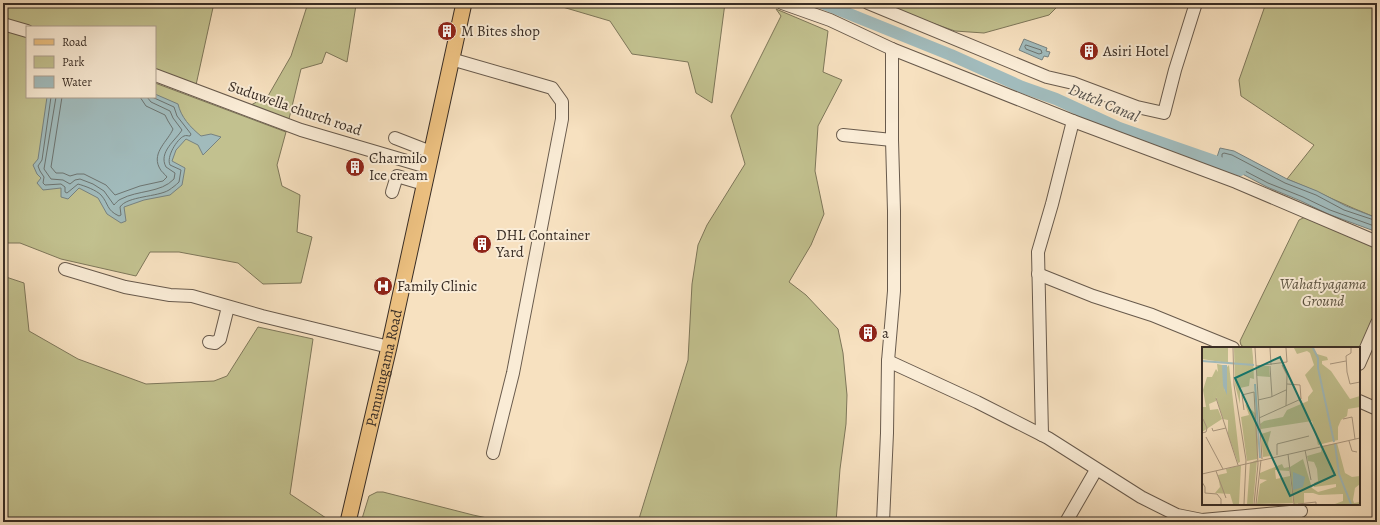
<svg xmlns="http://www.w3.org/2000/svg" width="1380" height="525" viewBox="0 0 1380 525" font-family="Alegreya,serif">
  <rect width="100%" height="100%" fill="#f7e1c0"/>
  <filter id="stains"><feTurbulence type="fractalNoise" baseFrequency=".005" numOctaves="4"/><feColorMatrix values="0 0 0 0 .2 0 0 0 0 .09 0 0 0 0 .02 0 0 0 .5 -.17"/></filter>
  <radialGradient id="worn" r=".72"><stop offset=".6" stop-color="#630" stop-opacity="0"/><stop offset="1" stop-color="#630" stop-opacity=".3"/></radialGradient>
  <g fill="#c2c18f" stroke="#7e775a">
    <polygon points="3,3 214,3 196,85 155,69 155,27 34,27 3,18"/>
    <polygon points="308,3 355,3 356,5 347,62 326,52 322,63 301,69 289,119 251,105 268,96 291,56"/>
    <polygon points="549,3 725,3 712,103 696,93 688,62 632,54 610,21"/>
    <polygon points="875,3 1061,3 1049,15 984,33 955,31"/>
    <path d="M1266 3H1377V218C1346 206 1317 191 1287 179L1314 145 1241 96 1239 80Z"/>
    <polygon points="776,9 828,31 823,72 842,80 818,126 815,171 824,214 811,245 789,282 806,295 838,329 843,353 847,395 846,424 840,469 836,522 638,522 688,360 692,284 698,245 707,225 745,164 731,116 781,16"/>
    <polygon points="3,29 27,36 27,97 155,97 155,83 286,132 277,165 282,186 300,195 297,232 312,237 301,283 263,284 238,263 179,252 150,252 136,276 61,259 20,243 3,243"/>
    <polygon points="1305,217 1377,248 1377,312 1359,355 1359,348 1245,348 1241,345 1240,341 1299,220"/>
    <polygon points="3,276 24,283 29,331 78,359 146,384 214,381 227,376 258,327 313,339 290,494 332,522 3,522"/>
    <polygon points="377,492 383,492 473,515 506,522 361,522 369,496"/>
  </g>
  <g fill="#a1bbbc" stroke="#778280">
    <polygon points="1024,39 1047,48 1046,51 1050,52 1048,57 1044,56 1042,60 1019,50"/>
    <path d="M155 94 178 104C181 117 190 127 201 136L211 134 221 137 203 155 198 145 186 139 176 150 172 161 185 168 182 185 170 195 144 200 124 207 126 221 121 223 107 214 98 198 79 188 68 199 61 197V188L43 190 37 183 41 178 37 174 33 165 38 159 47 97H155Z"/>
    <polygon points="1220,148 1234,151 1287,179 1317,191 1346,206 1377,218 1377,232 1328,214 1301,201 1267,187 1216,160"/>
  </g>
  <g fill="none" stroke-linecap="round" stroke-linejoin="round">
    <g stroke="#6d7470" stroke-width="1">
      <polygon points="1026,45 1041,50 1042,53 1039,54 1026,49 1025,47"/>
      <path d="M51 97 42 160 38 166 40 171 44 177 43 183 45 185 61 184 65 187V192L67 193 78 184C85 186 96 190 101 195 109 204 106 210 119 216L121 215 120 207C127 196 158 197 169 190 172 188 176 185 179 182L181 170 170 165C166 157 177 139 184 136 186 135 188 136 190 136L191 134 177 116 174 107 152 97"/>
      <path d="M56 97 44 169 51 179 63 180 70 184 75 180 80 179 93 184 104 191 114 205C116 203 118 200 121 199 138 190 161 193 174 179L175 173 166 167C158 152 176 140 182 130L173 118 170 111 151 102 147 97"/>
      <path d="M62 97 51 167 56 173H63L70 176 77 174H84L106 185 115 195 140 186 163 181 167 177C165 174 161 172 159 167 152 152 168 141 173 129L168 121 165 115 146 106 140 97"/>
      <polyline points="1377,221 1344,210 1316,195 1285,183 1232,155 1224,153 1222,154 1222,159 1268,183 1303,197 1330,210 1377,227"/>
    </g>
    <polyline stroke="#a1bbbc" stroke-width="12" points="822,3 951,55 1022,87 1056,99 1119,128 1240,170"/>
    <g stroke="#685a4c" stroke-width="14">
      <g id="minor">
        <polyline points="782,3 830,20 892,49 1073,121 1236,182 1377,242"/>
        <polyline points="868,3 1047,77 1073,83 1137,107 1164,113 1175,70 1196,3"/>
        <polyline points="3,24 27,31"/>
        <polyline points="451,59 552,88 562,102 562,119 513,373 493,453"/>
        <polyline points="155,75 301,130 427,167"/>
        <polyline points="843,135 892,140"/>
        <polyline points="395,138 431,152"/>
        <polyline points="392,192 397,176 424,184"/>
        <polyline points="65,269 125,287 170,295 192,296 262,316 389,347"/>
        <polyline points="1038,274 1093,296 1152,315 1233,348"/>
        <polyline points="209,342 215,343 220,339 228,307"/>
        <polyline points="888,361 977,402 1048,438 1141,497 1177,515 1202,520 1301,511"/>
        <polyline points="1359,364 1377,323"/>
        <polyline points="1359,401 1377,409"/>
        <polyline points="1042,435 1038,252 1052,204 1073,121"/>
        <polyline points="883,522 887,433 888,361 894,291 894,211 892,140 892,49"/>
        <polyline points="1066,522 1096,470"/>
      </g>
    </g>
    <g stroke="#392d25" stroke-width="17">
      <g id="major">
        <path id="s1" d="M348 522 389 347 464 3"/>
      </g>
    </g>
    <use href="#minor" stroke="#faecd6" stroke-width="12"/>
    <use href="#major" stroke="#ecc080" stroke-width="15"/>
  </g>
  <defs>
    <g id="building-disc" transform="scale(1)"><circle r="9.5" fill="#8f2418" stroke="#faecd6"/><path d="M-4-6H4V6H1V3H-1V6H-4ZM-2.5-4.3h1.7v1.8h-1.7ZM.8-4.3h1.7v1.8H.8ZM-2.5-1h1.7V.8h-1.7ZM.8-1h1.7V.8H.8Z" fill="#fff"/></g>
    <g id="hospital-disc" transform="scale(1)"><circle r="9.5" fill="#8f2418" stroke="#faecd6"/><path d="M-5-5h3v3.5h4V-5h3V5h-3V1.5h-4V5h-3Z" fill="#fff"/></g>
  </defs>
  <g fill-rule="evenodd">
    <use href="#building-disc" x="447" y="31"/>
    <use href="#building-disc" x="1089" y="51"/>
    <use href="#building-disc" x="355" y="167"/>
    <use href="#building-disc" x="482" y="244"/>
    <use href="#hospital-disc" x="383" y="286"/>
    <use href="#building-disc" x="868" y="333"/>
  </g>
  <g text-anchor="middle" dominant-baseline="central" stroke-width="4" stroke-linejoin="round" paint-order="stroke">
    <g font-size="15" fill="#392d25" stroke="#faecd6" text-anchor="start">
      <text x="461" y="31">M Bites shop</text>
      <text x="1103" y="51">Asiri Hotel</text>
      <text x="369" y="158">Charmilo<tspan x="369" dy="17">Ice cream</tspan></text>
      <text x="496" y="235">DHL Container<tspan x="496" dy="17">Yard</tspan></text>
      <text x="397" y="286">Family Clinic</text>
      <text x="882" y="333">a</text>
    </g>
    <g font-size="15" fill="#392d25" stroke="#faecd6">
      <text transform="translate(295 108) rotate(19)">Suduwella church road</text>
      <text stroke="none"><textPath href="#s1" startOffset="158">Pamunugama Road</textPath></text>
    </g>
    <g font-size="15" font-style="italic" fill="#5b5240" stroke="#faecd6">
      <text x="1323" y="284">Wahatiyagama<tspan x="1323" dy="17">Ground</tspan></text>
    </g>
    <g font-size="16" font-style="italic" fill="#53504b" stroke="#faecd6">
      <text transform="translate(1104 103) rotate(23)">Dutch Canal</text>
    </g>
  </g>
  <g transform="translate(1202 347)">
    <rect width="158" height="158" fill="#f7e1c0"/>
    <path d="M0 1H26V16L0 12ZM32 1H50L51 10 52 32 48 31 47 39 38 41V57L33 38ZM92 1H111L115 7 125 10 126 13 120 14V17L129 24 148 52 158 49V60L146 62 145 69 139 73 136 80V93L116 98 110 74 59 82 58 77 62 74 81 70 85 63 106 54V50L111 44 103 28 112 18 108 6 105 4 95 7ZM15 17 20 18 21 21 23 45V22L27 18 38 115 36 116 26 87V73L21 72 14 50V54L7 57 8 63 16 62 20 72 0 85V60H4L1 43 5 30H10L14 22 16 25ZM55 19H67L68 30 55 29ZM43 57 53 66 56 93 55 112 45 114 39 70 47 68ZM69 84 66 96 68 109 61 110 59 87ZM135 96 143 126 150 130 158 129V137L153 141 151 153 152 156 158 155V157H133L141 154V147L117 148 111 146H102V156L92 157 88 120 101 112 110 141 116 145 134 140V137L112 140V136L116 134 115 122 112 115 106 114 105 109 119 105 120 99ZM55 113 51 157H45L48 116ZM80 117 82 121 87 120V124L73 123 74 132 88 129 91 156 55 157 58 137 65 133 58 132V126ZM39 118 37 157H31L28 147 13 146 18 140 16 128 25 126 24 122Z" fill="#c2c18f"/>
    <path d="M20 18H25V48L21 39ZM91 125 103 130 101 140 91 143Z" fill="#a1bbbc"/>
    <path fill="none" stroke="#a1bbbc" stroke-width="2" d="M111 1 116 11V21L132 95M0 14 52 18M53 37 58 111M133 97 137 127 149 157"/>
    <path fill="none" stroke="#ab9982" stroke-width="1" d="M31 1 32 38 44 113 42 157M53 1 60 112M68 1 69 18M149 1V6L144 9 145 25 148 37 158 35M128 17 144 14M80 18 85 28 84 59M54 19 85 15 84 1M68 19 70 50M14 51 36 118M56 53 69 50 84 43M42 63 40 48 52 45 56 117 52 157M57 71 99 52 98 38 85 37M141 72 150 70 153 92M10 81 11 84 24 81M0 86 4 85 5 81 1 72M4 90 21 122M147 94 150 104 155 105M103 103 109 133M86 107 92 157M75 108V97L107 89M14 124 24 151M0 127 158 91M0 135 3 140V146L15 147 19 152V157M54 157 59 113M96 157 114 155V157"/>
    <path fill="#0f766e" fill-opacity="0.15" stroke="#0f766e" stroke-width="2" d="M78 10 133 128 88 149 33 31Z"/>
    <rect width="158" height="158" fill="none" stroke="#392d25" stroke-width="2"/>
  </g>
  <rect width="1380" height="525" fill="none" stroke="#f7e1c0" stroke-width="16"/>
  <rect x="4" y="4" width="1372" height="517" fill="none" stroke="#392d25" stroke-width="2"/>
  <rect x="8" y="8" width="1364" height="509" fill="none" stroke="#392d25"/>
  <rect x="26" y="26" width="130" height="72" fill="#faecd6" stroke="#ada08f"/>
  <rect x="34" y="39" width="20" height="6" fill="#ecc080" stroke="#ada08f"/>
  <text x="62" y="46" font-size="12" fill="#392d25">Road</text>
  <rect x="34" y="56" width="20" height="12" fill="#c2c18f" stroke="#ada08f"/>
  <text x="62" y="66" font-size="12" fill="#392d25">Park</text>
  <rect x="34" y="76" width="20" height="12" fill="#a1bbbc" stroke="#ada08f"/>
  <text x="62" y="86" font-size="12" fill="#392d25">Water</text>
  <rect width="100%" height="100%" filter="url(#stains)"/>
  <rect width="100%" height="100%" fill="url(#worn)"/>
</svg>
